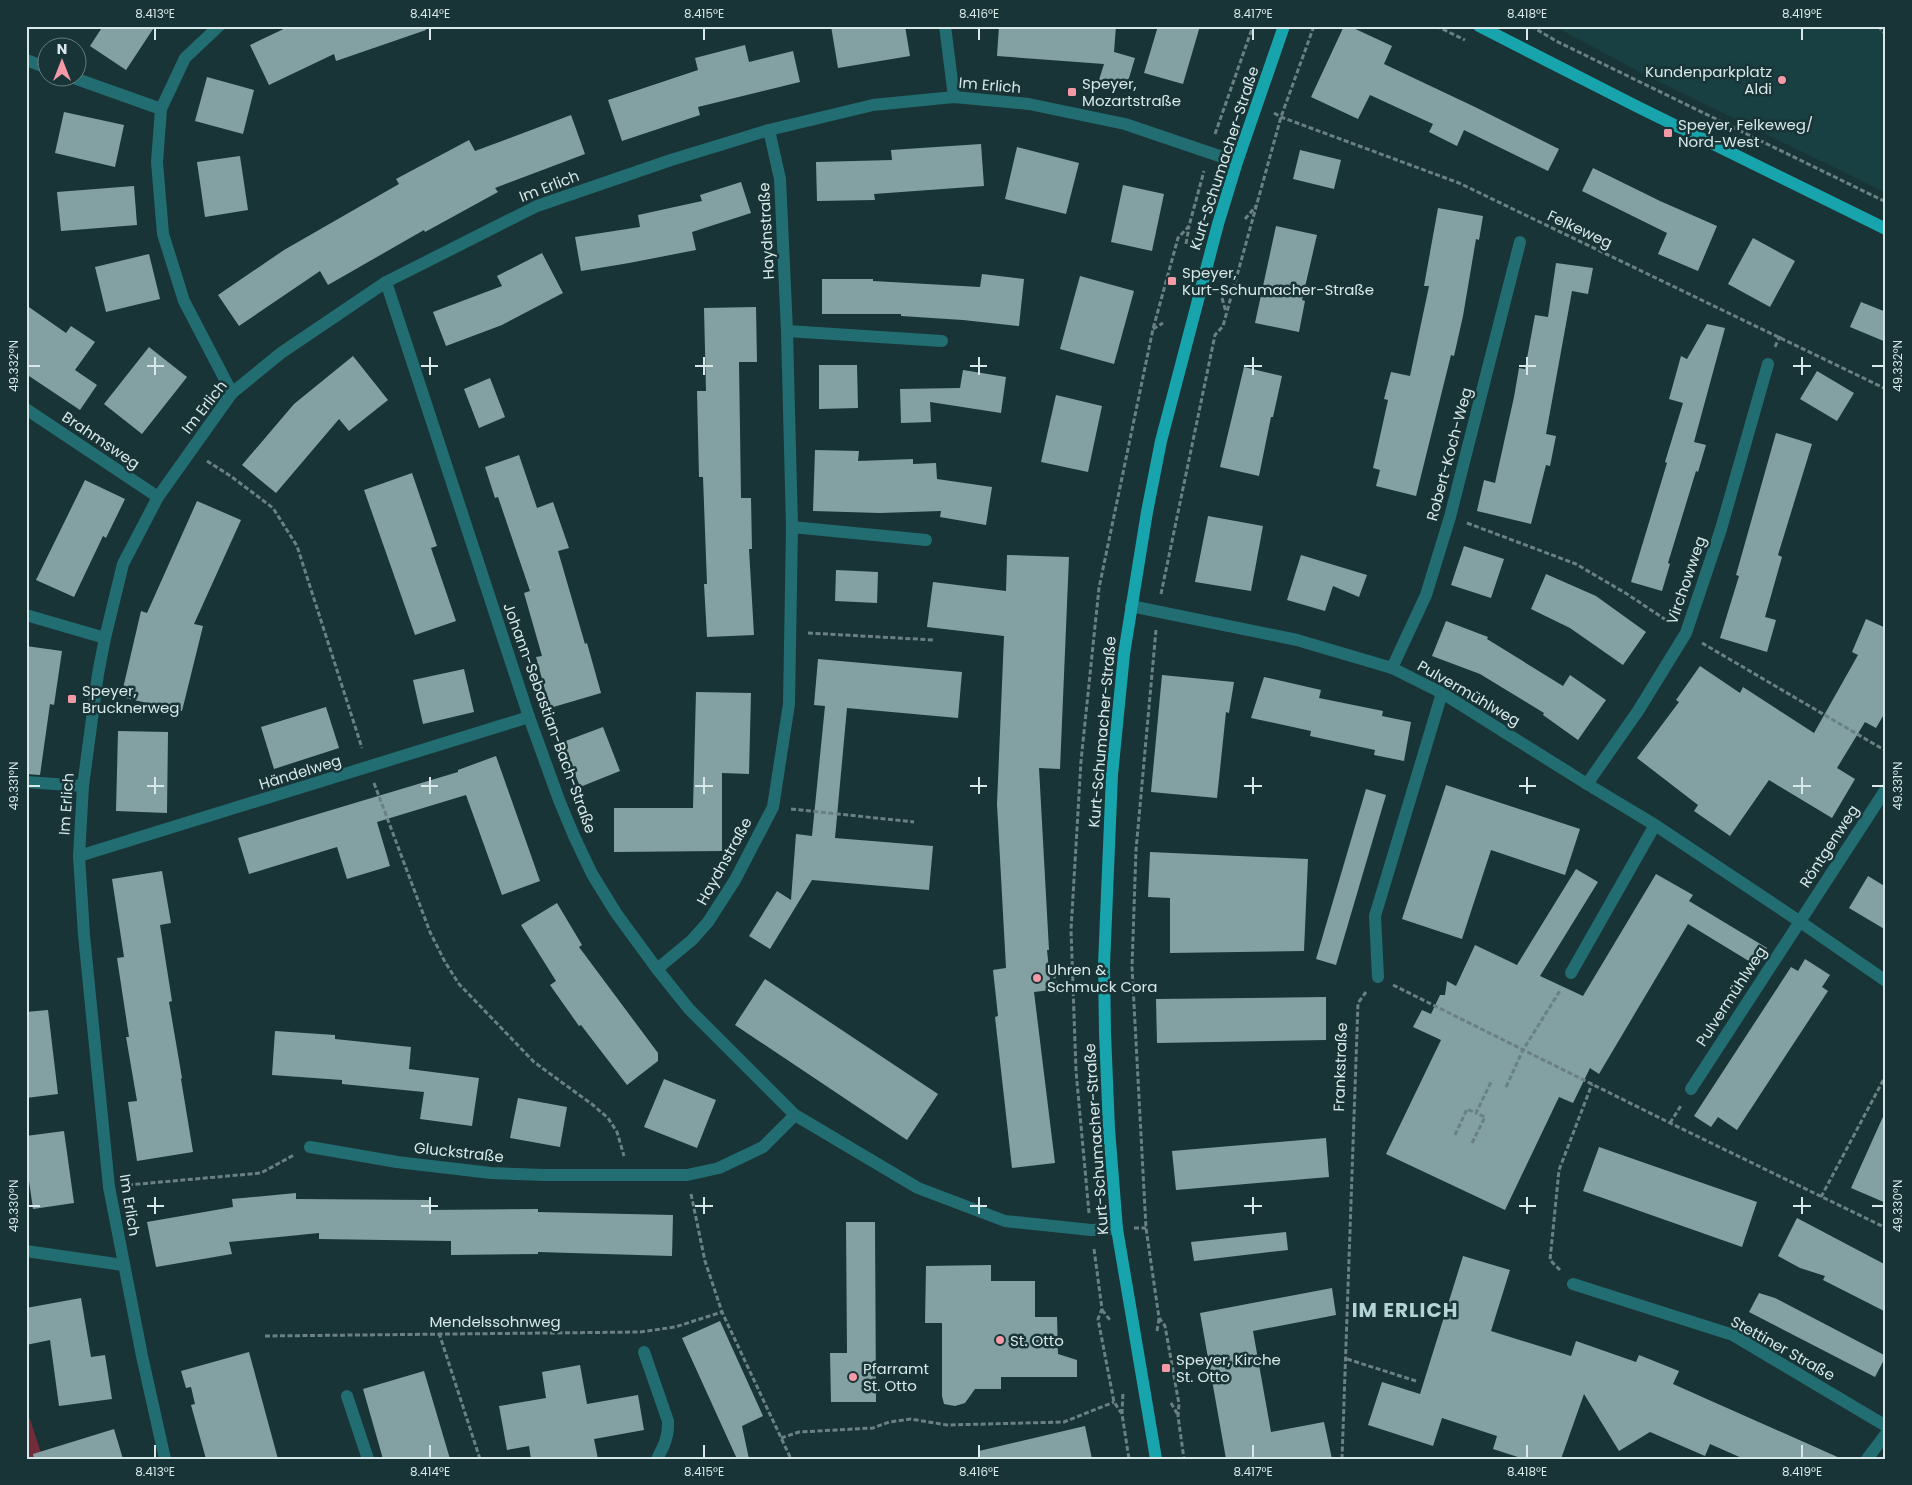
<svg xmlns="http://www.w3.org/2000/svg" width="1912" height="1485" viewBox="0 0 1912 1485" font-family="Poppins,sans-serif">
  <rect width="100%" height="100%" fill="#193436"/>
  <polygon fill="#183f42" points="1554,26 1886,26 1886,193 1643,74"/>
  <polygon fill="#722d3a" points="26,1407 43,1459 26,1459"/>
  <g fill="#83a1a3">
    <polygon points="103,26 155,26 126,70 90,46"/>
    <polygon points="290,26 425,26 426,30 336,61 334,54 269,85 250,45"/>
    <polygon points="831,26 905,26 910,56 838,68"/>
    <polygon points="999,26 1116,26 1114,52 1135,58 1126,88 1099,80 1104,64 997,56"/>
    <polygon points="1158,26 1200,26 1183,84 1144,73"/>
    <polygon points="1344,26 1349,26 1392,46 1384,64 1475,107 1559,149 1548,171 1464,130 1457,146 1429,132 1433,124 1370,95 1358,119 1311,97"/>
    <polygon points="745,45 749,62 793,51 800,82 698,107 700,115 622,141 608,100 698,70 695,58"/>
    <polygon points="207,77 254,90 243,134 195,121"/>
    <polygon points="64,112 124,125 115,167 55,153"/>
    <polygon points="571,115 585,154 495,188 498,192 425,232 424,230 328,285 320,271 239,326 218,295 284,250 399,184 396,179 469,140 475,151"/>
    <polygon points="981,144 984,186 874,194 875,200 817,201 816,162 892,160 891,150"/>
    <polygon points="1017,147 1079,163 1066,214 1005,199"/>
    <polygon points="1300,150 1341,160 1334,189 1293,179"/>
    <polygon points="240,156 248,210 205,217 197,162"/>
    <polygon points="1593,168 1660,201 1717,226 1698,271 1658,254 1667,233 1582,191"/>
    <polygon points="741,182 751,213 692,232 696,250 629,263 581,271 575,237 640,227 638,215 702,201 700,195"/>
    <polygon points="1123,185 1164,194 1152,251 1111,242"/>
    <polygon points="134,186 137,225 61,231 57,192"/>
    <polygon points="1438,208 1483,216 1479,240 1476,239 1463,316 1454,356 1451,355 1416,496 1376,486 1380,470 1373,468 1388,400 1384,399 1391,372 1410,376 1429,286 1424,286"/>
    <polygon points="1276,226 1317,235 1302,300 1305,301 1299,332 1255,323"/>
    <polygon points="1753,238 1795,261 1770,307 1728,284"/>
    <polygon points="542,253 563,293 502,325 446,346 433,312 502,286 497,276"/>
    <polygon points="149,254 160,299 106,312 95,267"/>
    <polygon points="1556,263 1593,268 1588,294 1572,291 1546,434 1556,436 1550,466 1546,465 1531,524 1477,511 1484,480 1495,483 1514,397 1519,368 1525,369 1535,315 1548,317"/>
    <polygon points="982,274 1024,279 1019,326 963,320 901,316 901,314 822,314 822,279 873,279 873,281 980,287"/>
    <polygon points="1080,276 1134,291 1114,364 1060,349"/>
    <polygon points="1861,302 1886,312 1886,342 1850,327"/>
    <polygon points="26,305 66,333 71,326 95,342 75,370 97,385 80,410 26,374"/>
    <polygon points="756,307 757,362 739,362 741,498 751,498 752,549 749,549 754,635 707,637 704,584 707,584 703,477 699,477 697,391 706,391 704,308"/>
    <polygon points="1707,324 1725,328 1694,442 1706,445 1698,472 1696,471 1668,563 1670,564 1662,591 1631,582 1667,463 1665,462 1683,403 1669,399 1681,356 1687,359"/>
    <polygon points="149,347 187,377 142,434 104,404"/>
    <polygon points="353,356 388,400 349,431 339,419 276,493 242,465 294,404"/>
    <polygon points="819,365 857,365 858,408 819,409"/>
    <polygon points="1244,367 1282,376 1273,417 1271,417 1259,476 1220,467"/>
    <polygon points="963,370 1006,377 1001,413 930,402 931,422 901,423 900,389 960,388"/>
    <polygon points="1817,371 1854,393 1837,421 1800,399"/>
    <polygon points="490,378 505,417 479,428 464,389"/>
    <polygon points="1056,395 1102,406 1088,472 1041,462"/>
    <polygon points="1776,433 1812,444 1778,555 1782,557 1765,617 1776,620 1767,652 1720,638 1739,576 1736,575"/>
    <polygon points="815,450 859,451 858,461 913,459 913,464 936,463 937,479 992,487 986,525 940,517 941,511 880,513 813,511"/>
    <polygon points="519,455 537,508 553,502 569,548 558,551 585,644 587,643 601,693 550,708 536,657 542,656 524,593 530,591 498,497 495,498 485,467"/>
    <polygon points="412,473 437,546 431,548 456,621 415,635 364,490"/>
    <polygon points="85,480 125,499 106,538 103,536 74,597 36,580"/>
    <polygon points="197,501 241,520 194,624 203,626 182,711 121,697 141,611 147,613"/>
    <polygon points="1208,516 1263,526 1251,591 1195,582"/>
    <polygon points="1464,546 1504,559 1491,598 1451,585"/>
    <polygon points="1007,555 1069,557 1060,769 1039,768 1049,950 1047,950 1051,990 1034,992 1055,1163 1012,1168 995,1017 998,1016 993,970 1006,968 997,804 1004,636 927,627 933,582 1006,591"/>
    <polygon points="1301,555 1367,575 1359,597 1333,586 1325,611 1287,600"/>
    <polygon points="836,570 878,572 877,603 835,601"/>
    <polygon points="1546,574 1596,596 1646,632 1623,665 1570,628 1531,609"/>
    <polygon points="1866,619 1886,628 1886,711 1876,728 1865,722 1837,768 1855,779 1832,818 1769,780 1730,836 1694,811 1698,805 1637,758 1679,702 1676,700 1700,666 1740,693 1743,687 1814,733 1858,655 1852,652"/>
    <polygon points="1446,621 1488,637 1487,639 1563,686 1570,675 1606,700 1578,740 1543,715 1544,713 1480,674 1432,656"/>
    <polygon points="26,646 62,651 54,705 50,704 40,775 26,774"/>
    <polygon points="818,659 962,672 958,718 847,708 835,838 933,846 929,890 812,880 770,949 749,936 777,891 791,900 796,834 812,836 825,706 814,705"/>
    <polygon points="464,669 474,712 423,724 413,680"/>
    <polygon points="1162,675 1234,682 1229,713 1226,712 1217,798 1151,792"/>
    <polygon points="1264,677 1321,690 1319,698 1383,711 1382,716 1411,722 1404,761 1374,755 1375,750 1310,736 1311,731 1251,718"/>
    <polygon points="696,692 751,693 749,774 722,773 722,851 614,852 614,808 693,808"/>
    <polygon points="326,707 339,748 274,769 261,727"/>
    <polygon points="603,727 620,771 580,787 563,742"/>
    <polygon points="118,731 168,732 167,813 116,811"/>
    <polygon points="496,756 540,881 502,895 466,795 377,822 390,866 347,879 337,847 249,874 238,838 458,772 458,770"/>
    <polygon points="1446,785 1580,829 1565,875 1491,850 1462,939 1402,919"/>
    <polygon points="1366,789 1386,795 1336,965 1316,959"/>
    <polygon points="1150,852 1308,859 1304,951 1170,953 1170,898 1148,897"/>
    <polygon points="1576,869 1598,882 1540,976 1583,996 1656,874 1693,895 1689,901 1767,948 1757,966 1688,924 1599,1074 1590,1068 1573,1103 1559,1097 1505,1210 1386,1154 1441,1040 1413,1027 1422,1010 1431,1014 1440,995 1445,995 1447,981 1456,986 1475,945 1517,965"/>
    <polygon points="162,871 171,923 160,925 172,1001 169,1002 182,1078 181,1079 193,1152 137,1161 128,1102 137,1101 126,1037 129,1037 117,958 124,957 112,879"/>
    <polygon points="1868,876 1886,887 1886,930 1849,908"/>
    <polygon points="557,903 582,945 579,947 658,1053 658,1061 627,1085 581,1025 579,1026 550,985 556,981 521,925"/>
    <polygon points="1805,959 1830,975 1822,987 1828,991 1737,1130 1718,1117 1711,1127 1694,1116 1791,967 1798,971"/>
    <polygon points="765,979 938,1094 907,1140 735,1025"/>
    <polygon points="1326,997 1326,1040 1157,1043 1156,999"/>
    <polygon points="48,1010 58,1094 26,1098 26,1012"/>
    <polygon points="275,1031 335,1035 335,1039 411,1047 409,1069 479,1078 472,1126 420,1119 424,1092 342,1084 342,1080 272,1075"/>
    <polygon points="664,1079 716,1100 697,1148 644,1127"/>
    <polygon points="518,1098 567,1107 560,1147 510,1138"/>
    <polygon points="1886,1110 1886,1203 1851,1188"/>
    <polygon points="64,1131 74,1203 33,1209 26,1160 26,1136"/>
    <polygon points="1326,1138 1329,1177 1176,1190 1172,1151"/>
    <polygon points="1599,1147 1757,1202 1742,1247 1583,1191"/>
    <polygon points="296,1193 296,1199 429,1200 429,1210 538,1209 538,1212 673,1215 672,1256 538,1252 538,1254 451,1255 451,1241 319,1239 319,1233 229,1242 232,1254 156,1267 147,1222 233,1207 232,1199"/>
    <polygon points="1797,1218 1886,1265 1886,1312 1823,1280 1825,1276 1800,1268 1778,1256"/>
    <polygon points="846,1222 875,1222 876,1402 831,1402 830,1353 847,1353"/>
    <polygon points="1286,1232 1288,1250 1194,1261 1191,1242"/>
    <polygon points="1463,1256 1510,1270 1491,1331 1571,1356 1576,1341 1636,1362 1639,1355 1679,1371 1673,1384 1842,1459 1744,1459 1710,1444 1705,1456 1650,1432 1619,1451 1584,1394 1561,1459 1524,1459 1493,1449 1497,1436 1442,1418 1433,1446 1368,1425 1382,1382 1420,1394"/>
    <polygon points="991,1265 991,1281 1035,1281 1035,1317 1057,1317 1058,1354 1077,1360 1077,1377 1001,1377 1001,1389 975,1389 965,1403 955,1406 944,1404 942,1396 942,1323 925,1323 926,1266"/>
    <polygon points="1332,1288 1336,1315 1253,1331 1271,1432 1324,1422 1332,1459 1226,1459 1200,1313"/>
    <polygon points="1759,1293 1775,1298 1886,1356 1875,1377 1749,1312"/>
    <polygon points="81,1298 91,1357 105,1355 112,1399 59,1406 50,1340 26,1345 26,1308"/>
    <polygon points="720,1321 763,1416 742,1426 749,1459 737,1459 682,1338"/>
    <polygon points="249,1352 278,1459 206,1459 191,1405 195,1404 191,1387 186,1388 181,1371"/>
    <polygon points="580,1365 587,1404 638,1395 644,1430 594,1439 598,1459 531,1459 529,1446 507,1450 499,1406 546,1398 542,1372"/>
    <polygon points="424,1371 450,1459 383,1459 363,1389"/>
    <polygon points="1085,1426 1092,1459 979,1459 979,1451"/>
    <polygon points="114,1429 123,1459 34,1459 33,1454"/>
  </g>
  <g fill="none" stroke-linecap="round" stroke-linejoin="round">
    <g stroke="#6a8082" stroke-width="3" stroke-dasharray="5 2.5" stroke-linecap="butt">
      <polyline points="1436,26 1465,40"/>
      <polyline points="1531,26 1556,41 1886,202"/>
      <polyline points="1878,26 1886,35"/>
      <polyline points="1274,113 1281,117 1459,183 1886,389"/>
      <polyline points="1215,134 1253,26"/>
      <polyline points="1245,219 1256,206"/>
      <polyline points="1186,244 1189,227"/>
      <polyline points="1222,298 1226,312"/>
      <polyline points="1153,329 1163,323"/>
      <polyline points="1775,347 1780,336"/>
      <polyline points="207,461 232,477 273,508 297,546 362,748"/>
      <polyline points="1467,523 1576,564 1627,594 1669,622"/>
      <polyline points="1161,594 1215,335 1223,326 1281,117 1314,26"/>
      <polyline points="1156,630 1136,850 1132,967 1146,1228 1159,1318 1165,1326 1179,1404 1178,1416 1184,1459"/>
      <polyline points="808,633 934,640"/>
      <polyline points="1702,643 1886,751"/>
      <polyline points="374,783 430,932 445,962 459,984 534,1062 593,1105 608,1118 617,1132 624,1156"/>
      <polyline points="791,809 914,822"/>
      <polyline points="1049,972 1054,971 1056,992 1074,991"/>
      <polyline points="1393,985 1670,1123 1886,1228"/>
      <polyline points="1506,1087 1523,1050 1561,989"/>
      <polyline points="1670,1123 1682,1104"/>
      <polyline points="1455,1135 1467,1109 1476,1113 1492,1080"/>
      <polyline points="1472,1143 1485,1117 1476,1113"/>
      <polyline points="128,1185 261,1173 294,1155"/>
      <polyline points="691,1194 705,1261 722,1312 791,1459"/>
      <polyline points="1821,1197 1886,1075"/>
      <polyline points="1089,1213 1076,1071 1071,930 1081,761 1099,588 1153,329 1178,238 1189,226 1204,171"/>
      <polyline points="1134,1228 1146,1228"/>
      <polyline points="1094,1249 1102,1309 1098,1319 1114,1402 1122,1414 1129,1459"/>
      <polyline points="1560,1270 1550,1260 1559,1170 1592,1084"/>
      <polyline points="1102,1310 1110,1320"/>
      <polyline points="1157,1331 1159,1319"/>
      <polyline points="439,1333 480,1459"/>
      <polyline points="265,1336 640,1332 675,1327 722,1312"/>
      <polyline points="1347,1359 1416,1381"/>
      <polyline points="1171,1403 1178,1415"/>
      <polyline points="1122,1414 1123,1392"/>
      <polyline points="781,1438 799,1432 873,1428 889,1422 911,1419 947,1425 1064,1422 1114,1402"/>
      <polyline points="1342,1459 1358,1003 1366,992"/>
    </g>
    <g stroke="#226d71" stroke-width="12">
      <polyline points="219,26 185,58 161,109 157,162 163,234 184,301 232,393"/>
      <polyline points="945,26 954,97"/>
      <polyline points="26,60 48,68"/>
      <polyline points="74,78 161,109"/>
      <polyline points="386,282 529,717 559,800 574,836 592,874 616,913 657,969 689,1009 795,1115 918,1188 1005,1221 1091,1230 1117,1229"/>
      <polyline points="787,331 942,341"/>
      <polyline points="26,409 158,497"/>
      <polyline points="792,527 926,540"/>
      <polyline points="1131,606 1297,640 1392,668 1442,693 1587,784 1655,825 1799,921 1886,981"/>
      <polyline points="26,615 105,638"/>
      <polyline points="1392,668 1426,595 1450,517 1520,242"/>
      <polyline points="26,782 83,786"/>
      <polyline points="1587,784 1638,711 1686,633 1721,529 1768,364"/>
      <polyline points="79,856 529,717"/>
      <polyline points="657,969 692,940 708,922 735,880 773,807 789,704 792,527 787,331 780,179 769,130"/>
      <polyline points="1571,973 1655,825"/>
      <polyline points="1378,977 1375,916 1442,693"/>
      <polyline points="1691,1089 1886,789"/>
      <polyline points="310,1147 397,1162 491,1173 545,1175 687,1175 719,1168 763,1147 795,1115"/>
      <polyline points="26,1251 123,1265"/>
      <polyline points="1573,1284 1733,1335 1886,1426"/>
      <path d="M644 1352 668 1421C669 1436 664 1446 657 1459"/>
      <polyline points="347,1396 368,1459"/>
      <polyline points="165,1459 142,1356 109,1187 84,935 79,856 83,786 98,674 105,638 123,564 158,497 232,393 281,353 386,282 537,206 671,160 769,130 873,105 954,97 1029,104 1125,124 1237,162"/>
      <polyline points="1867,1459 1886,1434"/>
    </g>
    <g stroke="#17a4ac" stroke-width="12">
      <polyline points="1479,26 1638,107 1886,229"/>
      <polyline points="1156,1459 1117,1229 1109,1129 1105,1033 1104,965 1112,775 1124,654 1147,512 1161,441 1218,224 1237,162 1284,26"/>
    </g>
  </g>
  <path fill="none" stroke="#d8e8e9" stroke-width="2" d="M155 28V40M430 28V40M704 28V40M979 28V40M1253 28V40M1527 28V40M1802 28V40M155 357V375M430 357V375M704 357V375M979 357V375M1253 357V375M1527 357V375M1802 357V375M28 366H40M147 366H164M421 366H438M695 366H713M970 366H987M1244 366H1262M1519 366H1536M1793 366H1811M1872 366H1884M155 777V794M430 777V794M704 777V794M979 777V794M1253 777V794M1527 777V794M1802 777V794M28 786H40M147 786H164M421 786H438M695 786H713M970 786H987M1244 786H1262M1519 786H1536M1793 786H1811M1872 786H1884M155 1197V1214M430 1197V1214M704 1197V1214M979 1197V1214M1253 1197V1214M1527 1197V1214M1802 1197V1214M28 1206H40M147 1206H164M421 1206H438M695 1206H713M970 1206H987M1244 1206H1262M1519 1206H1536M1793 1206H1811M1872 1206H1884M155 1445V1458M430 1445V1458M704 1445V1458M979 1445V1458M1253 1445V1458M1527 1445V1458M1802 1445V1458"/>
  <g fill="#f49aa6" stroke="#193436" stroke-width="2">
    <circle cx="1782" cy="80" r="5"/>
    <rect x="1067" y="87" width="10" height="10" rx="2.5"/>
    <rect x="1663" y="128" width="10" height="10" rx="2.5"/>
    <rect x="1167" y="276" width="10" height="10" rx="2.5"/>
    <rect x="67" y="694" width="10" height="10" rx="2.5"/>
    <circle cx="1037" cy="978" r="5"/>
    <circle cx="1000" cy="1340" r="5"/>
    <rect x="1161" y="1363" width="10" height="10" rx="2.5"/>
    <circle cx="853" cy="1377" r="5"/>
  </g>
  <g text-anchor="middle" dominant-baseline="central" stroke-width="5" stroke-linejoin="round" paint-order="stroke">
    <g font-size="15" fill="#d8e8e9" stroke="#193436" text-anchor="start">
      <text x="1772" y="71" text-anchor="end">Kundenparkplatz<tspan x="1772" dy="17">Aldi</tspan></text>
      <text x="1082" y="83">Speyer,<tspan x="1082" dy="17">Mozartstraße</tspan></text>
      <text x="1678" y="124">Speyer, Felkeweg/<tspan x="1678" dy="17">Nord-West</tspan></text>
      <text x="1182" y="272">Speyer,<tspan x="1182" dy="17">Kurt-Schumacher-Straße</tspan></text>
      <text x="82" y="690">Speyer,<tspan x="82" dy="17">Brucknerweg</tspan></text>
      <text x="1047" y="969">Uhren &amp;<tspan x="1047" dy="17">Schmuck Cora</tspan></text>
      <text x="1010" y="1340">St. Otto</text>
      <text x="1176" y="1359">Speyer, Kirche<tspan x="1176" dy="17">St. Otto</tspan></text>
      <text x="863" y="1368">Pfarramt<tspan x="863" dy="17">St. Otto</tspan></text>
    </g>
    <g font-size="15" fill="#d8e8e9" stroke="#193436">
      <text transform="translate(990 85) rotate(5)">Im Erlich</text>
      <text transform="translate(1224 158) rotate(-72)">Kurt-Schumacher-Straße</text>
      <text transform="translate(549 186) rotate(-21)">Im Erlich</text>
      <text transform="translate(1580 229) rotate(25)">Felkeweg</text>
      <text transform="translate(766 231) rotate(-93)">Haydnstraße</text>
      <text transform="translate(204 407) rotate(-52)">Im Erlich</text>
      <text transform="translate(101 440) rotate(34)">Brahmsweg</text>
      <text transform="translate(1449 454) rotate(-75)">Robert-Koch-Weg</text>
      <text transform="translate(1686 580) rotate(-71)">Virchowweg</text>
      <text transform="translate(1469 693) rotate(30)">Pulvermühlweg</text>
      <text transform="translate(550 718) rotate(70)">Johann-Sebastian-Bach-Straße</text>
      <text transform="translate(1102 732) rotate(-85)">Kurt-Schumacher-Straße</text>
      <text transform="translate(300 772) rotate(-17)">Händelweg</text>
      <text transform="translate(66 804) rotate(-86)">Im Erlich</text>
      <text transform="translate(1829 846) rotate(-57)">Röntgenweg</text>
      <text transform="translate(724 861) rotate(-61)">Haydnstraße</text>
      <text transform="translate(1731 996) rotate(-57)">Pulvermühlweg</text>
      <text transform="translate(1340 1067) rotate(-88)">Frankstraße</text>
      <text transform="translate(1096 1139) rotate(-94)">Kurt-Schumacher-Straße</text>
      <text transform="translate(459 1152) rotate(6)">Gluckstraße</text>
      <text transform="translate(130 1205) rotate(81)">Im Erlich</text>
      <text x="495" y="1321">Mendelssohnweg</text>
      <text transform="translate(1783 1348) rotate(29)">Stettiner Straße</text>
    </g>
    <g font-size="20" font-weight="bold" letter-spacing="1" fill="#b4d4d6" stroke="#193436">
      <text x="1405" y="1310">IM ERLICH</text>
    </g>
  </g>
  <rect width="1912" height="1485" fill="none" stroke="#193436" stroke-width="55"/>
  <g transform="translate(62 62)"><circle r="24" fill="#193436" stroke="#657c7e"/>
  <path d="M0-4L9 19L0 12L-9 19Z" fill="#f49aa6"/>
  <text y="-8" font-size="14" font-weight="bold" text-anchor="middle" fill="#d8e8e9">N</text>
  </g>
  <rect x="28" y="28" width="1856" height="1430" fill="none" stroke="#d8e8e9" stroke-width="2"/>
  <g font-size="12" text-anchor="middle" fill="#d8e8e9">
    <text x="155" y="18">8.413°E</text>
    <text x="430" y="18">8.414°E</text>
    <text x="704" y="18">8.415°E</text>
    <text x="979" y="18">8.416°E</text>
    <text x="1253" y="18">8.417°E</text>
    <text x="1527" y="18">8.418°E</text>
    <text x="1802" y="18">8.419°E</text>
    <text transform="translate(14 366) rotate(-90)" y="4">49.332°N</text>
    <text transform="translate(1898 366) rotate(-90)" y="4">49.332°N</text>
    <text transform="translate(14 786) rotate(-90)" y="4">49.331°N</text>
    <text transform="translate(1898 786) rotate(-90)" y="4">49.331°N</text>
    <text transform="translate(14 1206) rotate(-90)" y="4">49.330°N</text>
    <text transform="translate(1898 1206) rotate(-90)" y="4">49.330°N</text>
    <text x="155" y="1476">8.413°E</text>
    <text x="430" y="1476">8.414°E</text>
    <text x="704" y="1476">8.415°E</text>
    <text x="979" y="1476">8.416°E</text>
    <text x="1253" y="1476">8.417°E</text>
    <text x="1527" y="1476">8.418°E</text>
    <text x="1802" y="1476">8.419°E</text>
  </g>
</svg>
